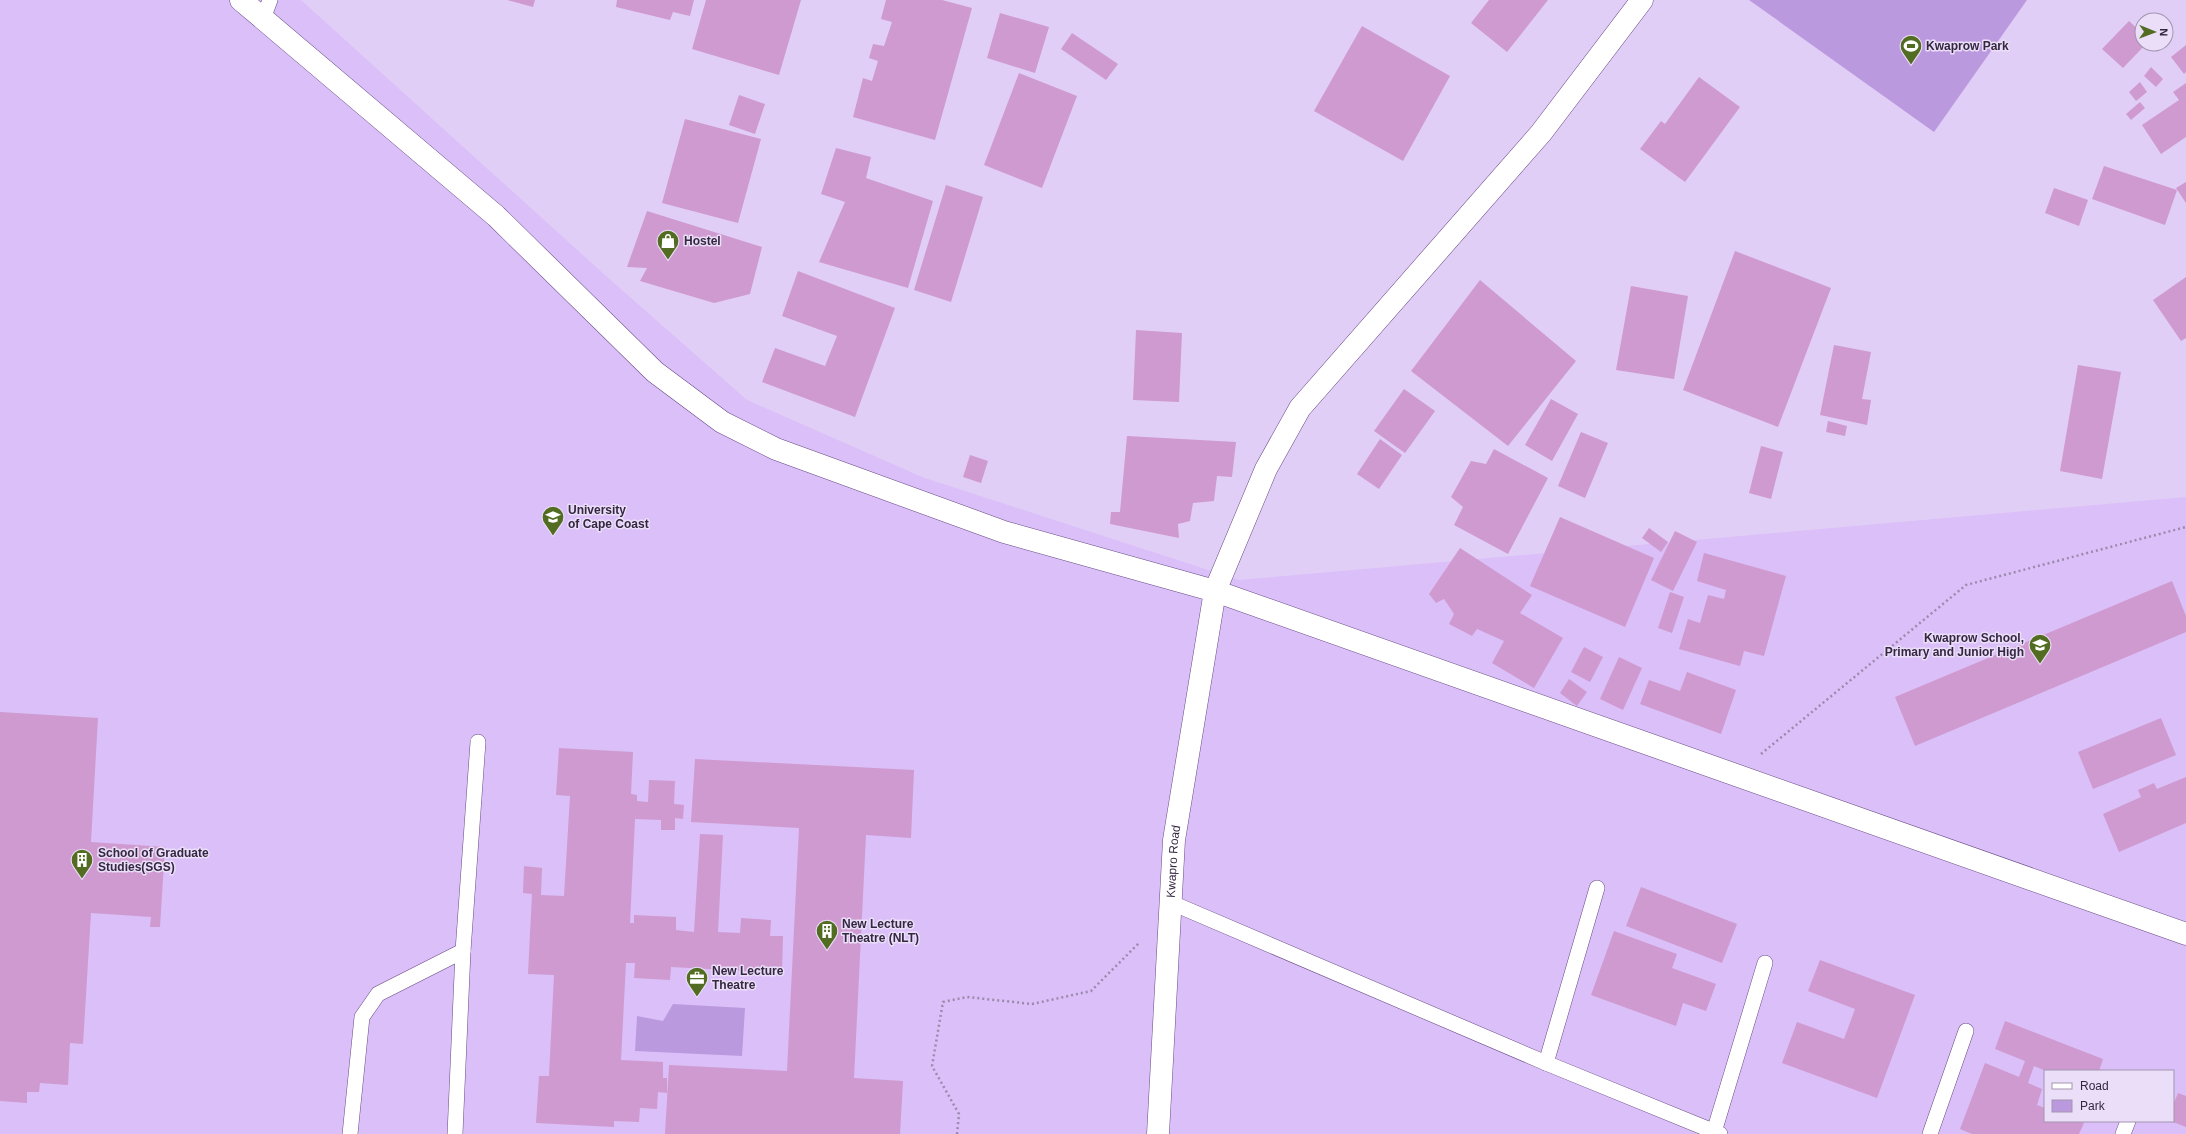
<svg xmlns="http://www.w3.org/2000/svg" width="2186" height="1134" viewBox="0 0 2186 1134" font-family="Helvetica,sans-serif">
  <rect width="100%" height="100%" fill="#e1cef6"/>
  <path fill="#dbbff9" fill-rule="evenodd" d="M0 0H301L606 276 747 400 922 477 1239 580 2186 497V1134H0ZM2045 1071H2173V1121H2045Z"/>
  <g fill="#bb99de">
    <polygon points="1749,0 2027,0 1934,132"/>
    <polygon points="673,1004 745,1008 742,1056 635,1051 637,1016 663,1021"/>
  </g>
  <g fill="#cf9acf">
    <polygon points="507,0 535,0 533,7"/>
    <polygon points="617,0 694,0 690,16 673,12 670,20 616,7"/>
    <polygon points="706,0 801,0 779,75 692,49"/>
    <polygon points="886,0 942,0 972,8 935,140 853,117 863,78 872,81 878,61 869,58 873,44 884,46 892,22 881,19"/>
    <polygon points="1489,0 1548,0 1507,52 1471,23"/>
    <polygon points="1000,13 1049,27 1035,73 987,58"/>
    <polygon points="2129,21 2142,33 2142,44 2146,44 2123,68 2102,49"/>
    <polygon points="1362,26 1450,76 1403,161 1314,111"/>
    <polygon points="1072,33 1118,64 1106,80 1061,49"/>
    <polygon points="2186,45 2186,72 2184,74 2171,57"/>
    <polygon points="2151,67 2163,79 2156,87 2144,76"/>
    <polygon points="1019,73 1077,96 1042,188 984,165"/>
    <polygon points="1699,77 1740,107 1685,182 1640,149 1661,121 1665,124"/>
    <polygon points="2140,82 2147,92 2136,101 2129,92"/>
    <polygon points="2186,83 2186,137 2161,154 2142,125 2179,100 2173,92"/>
    <polygon points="739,95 765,104 755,134 729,125"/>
    <polygon points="2140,102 2145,108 2131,120 2126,114"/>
    <polygon points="685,119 761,139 738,223 662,203"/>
    <polygon points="836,148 871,157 866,178 933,201 908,288 819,262 845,202 821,194"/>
    <polygon points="2104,166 2177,190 2165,225 2092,199"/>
    <polygon points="2186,182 2186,203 2176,188"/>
    <polygon points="946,185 983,197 951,302 914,290"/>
    <polygon points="2054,188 2088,200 2079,226 2045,213"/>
    <polygon points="647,211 762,247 750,294 714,303 640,281 647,268 627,267"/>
    <polygon points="1735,251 1831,288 1778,427 1683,390"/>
    <polygon points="798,271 895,308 855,417 762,382 775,348 825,366 837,336 782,316"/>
    <polygon points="2186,277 2186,338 2181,341 2153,300"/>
    <polygon points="1480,280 1576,361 1508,446 1411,371"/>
    <polygon points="1631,286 1688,296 1674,379 1616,370"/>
    <polygon points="1136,330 1182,333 1179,402 1133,400"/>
    <polygon points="1834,345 1871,352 1862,399 1871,400 1867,425 1820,415"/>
    <polygon points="2078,365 2121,372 2102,479 2060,471"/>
    <polygon points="1404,389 1435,411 1405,453 1374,431"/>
    <polygon points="1551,399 1578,414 1552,461 1525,445"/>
    <polygon points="1828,421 1847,426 1845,436 1826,432"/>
    <polygon points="1581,432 1608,443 1585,498 1558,486"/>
    <polygon points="1127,436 1236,442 1232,477 1217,476 1214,501 1193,503 1190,521 1178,524 1179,538 1110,524 1111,512 1120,512"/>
    <polygon points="1380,439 1402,455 1379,489 1357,474"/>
    <polygon points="1761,446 1783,452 1771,499 1749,493"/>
    <polygon points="1494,449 1548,478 1508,554 1454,525 1463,507 1451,497 1471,461 1486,464"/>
    <polygon points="970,455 988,461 981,483 963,477"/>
    <polygon points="1560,517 1654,558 1625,627 1530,586"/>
    <polygon points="1649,528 1668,542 1661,552 1642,538"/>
    <polygon points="1675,531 1697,542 1673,591 1651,580"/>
    <polygon points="1460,548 1532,595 1520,613 1563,638 1534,688 1492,663 1504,641 1477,629 1472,636 1449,624 1454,614 1444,599 1436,603 1429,594"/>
    <polygon points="1704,553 1786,576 1764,656 1744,651 1740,666 1679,649 1688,619 1700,623 1708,595 1724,599 1726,590 1697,581"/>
    <polygon points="2172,581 2186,616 2186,632 1915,746 1895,697"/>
    <polygon points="1670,592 1684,597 1672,633 1658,628"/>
    <polygon points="1584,647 1603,657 1590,682 1571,672"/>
    <polygon points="1619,657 1642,668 1623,710 1600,699"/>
    <polygon points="1687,672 1736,690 1721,734 1640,704 1649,680 1680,691"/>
    <polygon points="1569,679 1587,692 1577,706 1560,693"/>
    <polygon points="0,712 98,718 91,842 165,847 160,927 150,927 151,917 91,913 83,1044 70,1043 68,1085 40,1083 39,1092 27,1092 27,1103 0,1101"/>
    <polygon points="2161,718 2176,755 2093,789 2078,752"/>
    <polygon points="559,748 633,752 631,794 637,795 637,801 648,802 649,780 675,781 674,804 684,805 683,819 675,818 675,830 661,830 661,820 635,819 630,923 634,923 634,915 676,917 676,930 694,932 700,834 723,835 718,932 740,933 741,918 771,920 770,936 783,936 782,973 671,967 670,980 634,978 635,963 626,963 621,1060 663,1062 663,1078 667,1078 667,1093 658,1092 657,1109 640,1108 639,1122 614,1121 614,1127 536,1123 539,1076 549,1076 554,975 528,974 532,894 523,893 524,866 542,868 541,895 564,896 570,796 556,795"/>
    <polygon points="695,759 914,770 911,838 866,835 854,1078 903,1081 900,1134 665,1134 669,1065 787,1071 799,828 691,822"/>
    <polygon points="2186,777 2186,823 2119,852 2103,814 2141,797 2138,790 2154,783 2157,789"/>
    <polygon points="1641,887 1737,924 1722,963 1626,926"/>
    <polygon points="1614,931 1677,954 1672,968 1716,984 1706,1011 1683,1003 1676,1026 1591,995"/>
    <polygon points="1820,960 1915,995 1877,1098 1782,1063 1797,1022 1844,1039 1855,1009 1808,991"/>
    <polygon points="2005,1021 2103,1059 2099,1071 2046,1071 2034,1066 2028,1083 2042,1089 2037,1105 2045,1108 2045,1121 2078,1121 2084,1123 2079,1134 1972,1134 1960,1129 1985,1063 2019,1077 2025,1061 1995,1049"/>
    <polygon points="2178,1093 2186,1096 2186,1127 2173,1122 2173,1105"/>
  </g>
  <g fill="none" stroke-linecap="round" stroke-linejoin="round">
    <g stroke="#674a83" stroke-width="16">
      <g id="service">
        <polyline points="263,19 270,0"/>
        <polyline points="1172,903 1546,1063 1720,1134"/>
        <polyline points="1546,1063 1597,888"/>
        <polyline points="1714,1132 1765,963"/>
        <polyline points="350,1134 362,1017 378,994 463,951"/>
        <polyline points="455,1134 463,951 478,742"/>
        <polyline points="1930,1134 1966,1031"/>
        <polyline points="2123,1134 2128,1121"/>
      </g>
    </g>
    <g stroke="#674a83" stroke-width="23">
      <g id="minor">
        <polyline points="241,0 496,216 655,372 722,422 776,449 1004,532 1215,591 2186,934"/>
        <path id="s1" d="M1158 1134 1174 840 1215 591 1266 469 1300 408 1541 133 1642 0"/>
      </g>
    </g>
    <g stroke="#9b8aac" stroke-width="2.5" stroke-dasharray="2 3" stroke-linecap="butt">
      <polyline points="1761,754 1966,585 2186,527"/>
      <polyline points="957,1134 959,1114 932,1066 943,1002 967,997 1032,1004 1091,991 1139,943"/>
    </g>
    <use href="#service" stroke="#fff" stroke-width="15"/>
    <use href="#minor" stroke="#fff" stroke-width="22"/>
  </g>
  <defs>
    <g id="stadium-pin" transform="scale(1.15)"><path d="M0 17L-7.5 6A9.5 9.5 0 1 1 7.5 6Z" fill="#526d21" stroke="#ebdef9"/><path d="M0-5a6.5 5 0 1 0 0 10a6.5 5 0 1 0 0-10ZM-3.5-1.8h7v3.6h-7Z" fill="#fff"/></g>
    <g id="shop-pin" transform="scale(1.15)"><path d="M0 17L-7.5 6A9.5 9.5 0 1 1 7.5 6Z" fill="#526d21" stroke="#ebdef9"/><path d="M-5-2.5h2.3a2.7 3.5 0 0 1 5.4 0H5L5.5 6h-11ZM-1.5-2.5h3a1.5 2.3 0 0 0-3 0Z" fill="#fff"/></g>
    <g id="university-pin" transform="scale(1.15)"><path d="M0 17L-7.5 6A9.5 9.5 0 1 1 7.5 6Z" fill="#526d21" stroke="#ebdef9"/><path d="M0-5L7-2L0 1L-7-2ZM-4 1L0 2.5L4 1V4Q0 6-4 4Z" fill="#fff"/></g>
    <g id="school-pin" transform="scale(1.15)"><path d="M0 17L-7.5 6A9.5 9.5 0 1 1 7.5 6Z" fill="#526d21" stroke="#ebdef9"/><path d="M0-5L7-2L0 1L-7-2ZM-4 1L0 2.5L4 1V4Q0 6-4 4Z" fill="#fff"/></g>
    <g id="building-pin" transform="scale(1.15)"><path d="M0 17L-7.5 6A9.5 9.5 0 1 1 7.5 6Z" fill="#526d21" stroke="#ebdef9"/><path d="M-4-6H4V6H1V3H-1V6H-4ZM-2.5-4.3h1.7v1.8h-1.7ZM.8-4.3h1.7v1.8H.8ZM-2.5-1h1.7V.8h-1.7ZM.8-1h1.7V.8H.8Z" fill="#fff"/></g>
    <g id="office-pin" transform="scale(1.15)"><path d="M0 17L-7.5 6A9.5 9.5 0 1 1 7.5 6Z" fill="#526d21" stroke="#ebdef9"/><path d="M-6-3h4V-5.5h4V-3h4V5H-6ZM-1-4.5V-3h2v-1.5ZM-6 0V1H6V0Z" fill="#fff"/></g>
  </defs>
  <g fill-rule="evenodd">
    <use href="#stadium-pin" x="1911" y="46"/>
    <use href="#shop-pin" x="668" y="241"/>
    <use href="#university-pin" x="553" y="517"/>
    <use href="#school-pin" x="2040" y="645"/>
    <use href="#building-pin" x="82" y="860"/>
    <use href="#building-pin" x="827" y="931"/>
    <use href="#office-pin" x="697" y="978"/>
  </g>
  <g text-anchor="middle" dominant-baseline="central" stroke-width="3" stroke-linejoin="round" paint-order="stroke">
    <g font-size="12" font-weight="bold" fill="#342740" stroke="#ebdef9" text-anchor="start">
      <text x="1926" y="46">Kwaprow Park</text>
      <text x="684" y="241">Hostel</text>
      <text x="568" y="510">University<tspan x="568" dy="14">of Cape Coast</tspan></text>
      <text x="2024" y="638" text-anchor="end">Kwaprow School,<tspan x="2024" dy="14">Primary and Junior High</tspan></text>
      <text x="98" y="853">School of Graduate<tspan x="98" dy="14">Studies(SGS)</tspan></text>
      <text x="842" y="924">New Lecture<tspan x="842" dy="14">Theatre (NLT)</tspan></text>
      <text x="712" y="971">New Lecture<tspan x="712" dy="14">Theatre</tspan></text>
    </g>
    <g font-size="12" fill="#342740" stroke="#ebdef9">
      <text stroke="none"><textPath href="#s1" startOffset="273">Kwapro Road</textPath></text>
    </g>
  </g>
  <rect x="2044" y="1070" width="130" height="52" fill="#ebdef9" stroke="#a295af"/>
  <rect x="2052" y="1083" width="20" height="6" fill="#ffffff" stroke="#a295af"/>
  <text x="2080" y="1090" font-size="12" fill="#342740">Road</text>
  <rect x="2052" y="1100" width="20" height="12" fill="#bb99de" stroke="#a295af"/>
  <text x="2080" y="1110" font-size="12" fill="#342740">Park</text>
  <g transform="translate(2154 32) rotate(91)"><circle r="19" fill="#ebdef9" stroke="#a295af"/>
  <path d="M0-3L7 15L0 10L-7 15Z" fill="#526d21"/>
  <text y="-6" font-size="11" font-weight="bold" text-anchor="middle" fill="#342740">N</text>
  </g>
</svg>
